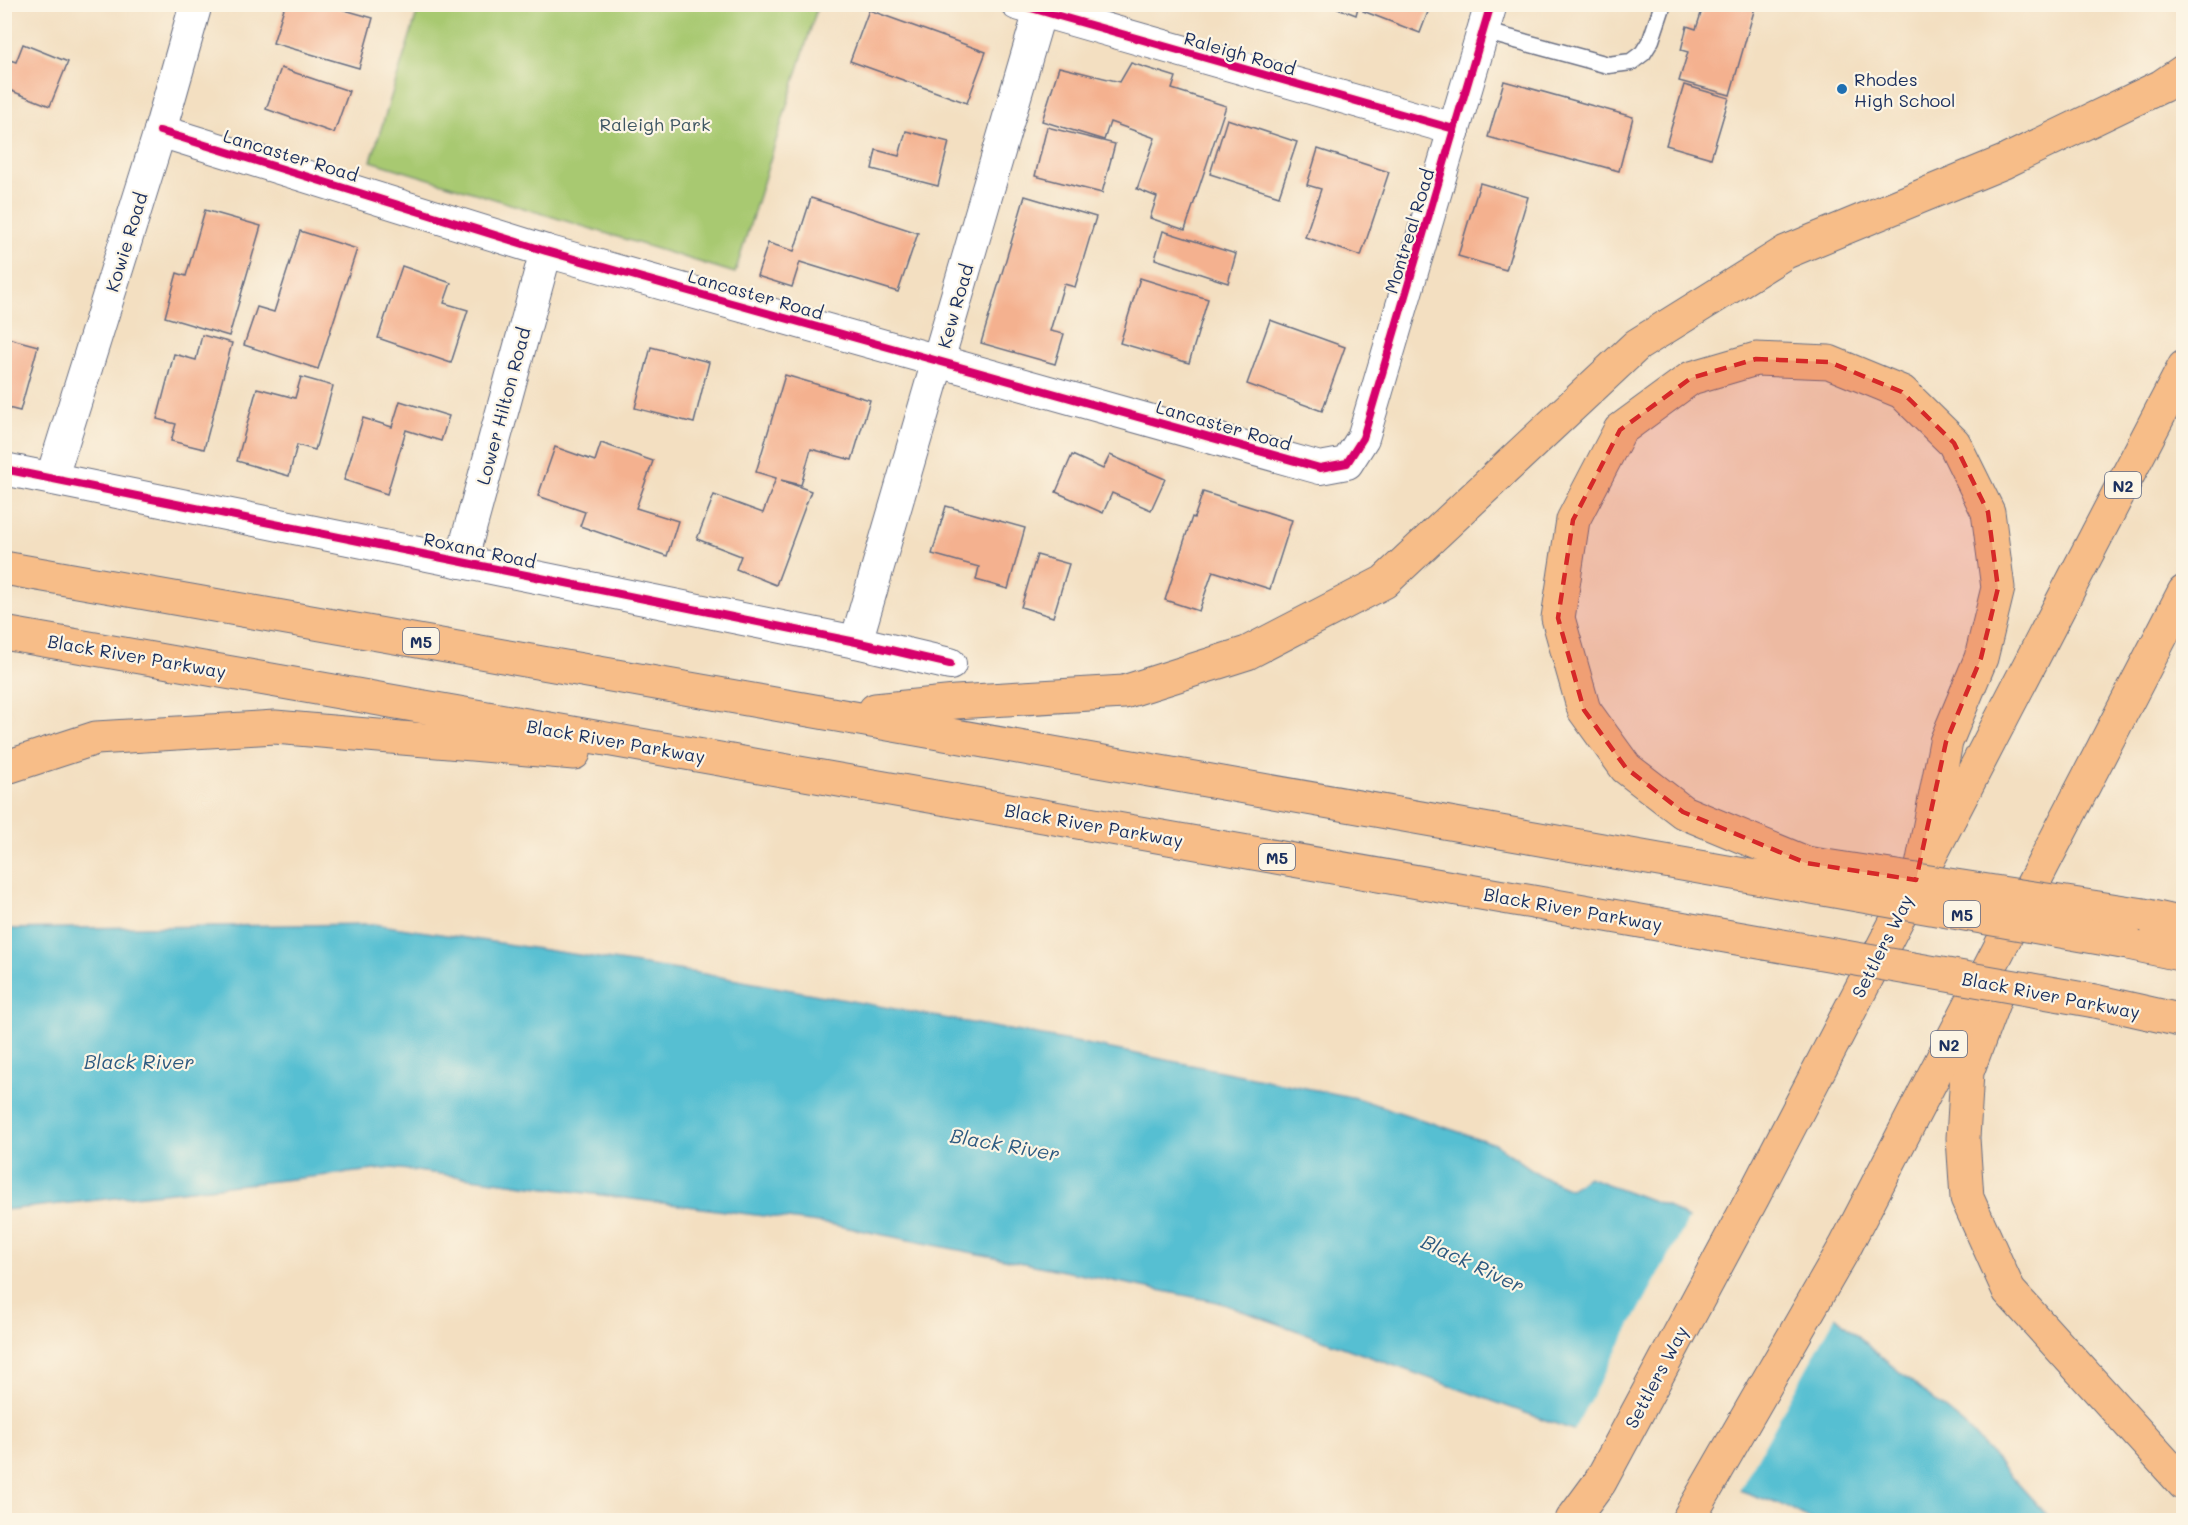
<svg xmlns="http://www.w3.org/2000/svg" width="2188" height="1525" viewBox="0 0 2188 1525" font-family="Mali,sans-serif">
  <rect width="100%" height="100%" fill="#fcf5e5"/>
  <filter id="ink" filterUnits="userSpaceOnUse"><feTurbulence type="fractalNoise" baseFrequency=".0167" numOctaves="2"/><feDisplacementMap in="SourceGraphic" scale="12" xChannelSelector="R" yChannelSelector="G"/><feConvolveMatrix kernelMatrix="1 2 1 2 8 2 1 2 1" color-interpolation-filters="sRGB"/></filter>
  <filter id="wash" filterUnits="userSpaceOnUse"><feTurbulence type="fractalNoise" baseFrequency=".008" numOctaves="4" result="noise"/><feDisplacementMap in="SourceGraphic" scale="24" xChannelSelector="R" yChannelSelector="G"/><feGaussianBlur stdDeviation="1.35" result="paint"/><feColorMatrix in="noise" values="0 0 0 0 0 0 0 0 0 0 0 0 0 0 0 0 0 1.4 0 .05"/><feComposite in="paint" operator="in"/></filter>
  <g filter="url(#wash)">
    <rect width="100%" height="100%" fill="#f3dfc1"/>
    <polygon fill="#a8c971" stroke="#627c68" stroke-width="1.5" points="420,4 818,5 735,273 371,161"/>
    <polygon fill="#56bfd2" stroke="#387798" stroke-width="1.5" points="374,924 704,974 1086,1044 1356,1098 1495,1144 1543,1177 1570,1189 1588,1177 1667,1206 1820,1302 1875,1352 1965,1425 2051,1520 1812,1520 1792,1509 1218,1302 834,1225 393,1168 5,1210 4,929"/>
    <polygon fill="#f3dfc1" points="1690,1217 1822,1299 1837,1313 1738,1493 1572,1433"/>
    <g id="blocks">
      <g fill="#f4b18f">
        <polygon points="1327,4 1359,4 1356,15"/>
        <polygon points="1366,4 1431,4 1420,33 1363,11"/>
        <polygon points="1704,4 1756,4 1730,95 1679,81 1688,52 1681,50 1687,26 1696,29"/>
        <polygon points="285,5 327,5 373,18 359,68 273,43"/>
        <polygon points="869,10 986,52 967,103 850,61"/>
        <polygon points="23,44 68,62 50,106 4,88 4,58 16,62"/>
        <polygon points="1131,63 1176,77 1172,89 1226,106 1185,230 1150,218 1157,197 1137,189 1155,138 1110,122 1104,140 1042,121 1059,67 1120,82"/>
        <polygon points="281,68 349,91 334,133 266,109"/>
        <polygon points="1504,81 1633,117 1619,171 1575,159 1575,161 1488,137"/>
        <polygon points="1684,85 1729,98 1711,158 1666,145"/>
        <polygon points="1227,119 1297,142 1279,196 1210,174"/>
        <polygon points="1047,127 1115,144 1102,193 1035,176"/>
        <polygon points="906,131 949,142 938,186 872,169 876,150 899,156"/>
        <polygon points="1318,149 1389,172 1361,256 1305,237 1321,189 1307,185"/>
        <polygon points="1480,183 1528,197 1506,270 1458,256"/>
        <polygon points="1025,196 1096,217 1075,287 1064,284 1050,331 1064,334 1055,364 981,343"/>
        <polygon points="811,198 918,233 898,292 800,262 792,287 757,276 768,243 794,251"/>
        <polygon points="205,210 261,226 229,336 165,317 177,273 186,276"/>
        <polygon points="300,231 357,249 318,369 244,345 257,307 274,312"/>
        <polygon points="1163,231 1236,254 1228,283 1155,259"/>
        <polygon points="402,266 451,283 444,303 468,310 451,363 378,338"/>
        <polygon points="1140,278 1208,299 1189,363 1120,343"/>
        <polygon points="1270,320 1345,347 1322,411 1247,384"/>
        <polygon points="202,335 232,343 204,449 171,441 176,424 157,419 174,354 196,360"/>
        <polygon points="4,337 38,346 20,411 4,407"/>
        <polygon points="651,347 709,362 694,423 635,408"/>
        <polygon points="785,375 870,400 852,460 811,449 801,485 781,480 811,491 776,585 736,569 741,556 697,539 714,495 763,513 776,478 756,472"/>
        <polygon points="301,377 333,386 315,450 297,445 289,476 237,461 257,388 295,398"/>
        <polygon points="400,401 449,416 441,441 406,430 387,494 344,480 363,418 392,427"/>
        <polygon points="601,443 653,461 636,508 678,521 667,556 580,526 585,512 538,496 555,447 595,461"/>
        <polygon points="1072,455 1103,469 1110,455 1165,479 1151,510 1112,493 1103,513 1056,492"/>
        <polygon points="1203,492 1292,520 1270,589 1213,571 1199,611 1165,600 1192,517 1194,518"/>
        <polygon points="946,506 1025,528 1008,589 976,580 979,567 932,554"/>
        <polygon points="1037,555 1069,564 1053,617 1021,607"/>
      </g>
    </g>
  </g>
  <g filter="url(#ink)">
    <use href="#blocks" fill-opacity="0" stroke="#676d81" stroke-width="1.5"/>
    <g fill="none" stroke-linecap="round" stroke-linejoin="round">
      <g stroke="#676d81" stroke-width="19">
        <polyline id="service" points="1483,31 1608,65 1631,62 1643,53 1651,40 1663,4"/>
      </g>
      <g stroke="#676d81" stroke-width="34">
        <g id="minor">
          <polyline points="1017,4 1454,129"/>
          <polyline points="160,131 546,251 1320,468 1347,463 1363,438 1491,4"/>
          <polyline points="4,469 856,642 950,664"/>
          <polyline points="52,477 160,131 196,4"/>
          <polyline points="461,562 546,251"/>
          <polyline points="856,642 1042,4"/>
        </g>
      </g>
      <g stroke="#676d81" stroke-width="35">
        <g id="motorway">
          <polyline points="4,568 1795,884"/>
          <polyline points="4,633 1765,943"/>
          <polyline points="875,710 956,702 1124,692 1247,653 1384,582 1637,345 1786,252 2004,162 2162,86 2184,71"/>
          <polyline points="4,768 96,738 275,727 574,753"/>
          <polyline points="1806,863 1683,812 1626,768 1584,710 1558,618 1573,520 1620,430 1691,378 1756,359 1829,362 1902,392 1954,443 1988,512 1998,588 1981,658 1946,742 1921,871"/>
          <polyline points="2144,915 2184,924"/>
          <polyline points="2128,943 2184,955"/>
          <polyline points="2000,984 1967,1072 1963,1138 1967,1198 2009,1291 2184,1484"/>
          <polyline points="2095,1001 2184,1021"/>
          <polyline points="1572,1520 1600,1482 1753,1197 2184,367"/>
          <polyline points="1688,1520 1845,1247 2184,592"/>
        </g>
      </g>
      <use href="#service" stroke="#fff" stroke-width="16"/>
      <use href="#minor" stroke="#fff" stroke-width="32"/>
      <use href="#motorway" stroke="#f7bd88" stroke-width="33"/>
      <g stroke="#676d81" stroke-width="35" stroke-linecap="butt">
        <g id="motorway-bridge">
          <polyline points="1806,863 2144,915"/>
          <polyline points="1795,884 2128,943"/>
          <polyline points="1765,943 2095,1001"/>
        </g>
      </g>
      <use href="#motorway-bridge" stroke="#f7bd88" stroke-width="33"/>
      <g stroke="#fcf5e5" stroke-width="11">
        <g id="cycleway">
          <polyline points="1017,4 1454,129"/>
          <polyline points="160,131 546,251 1320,468 1347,463 1363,438 1491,4"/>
          <polyline points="4,469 856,642 950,664"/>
        </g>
      </g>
      <use href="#cycleway" stroke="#d6006c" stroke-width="8"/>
    </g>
  </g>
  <path fill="#d62828" fill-opacity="0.2" stroke="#d62828" stroke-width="4.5" stroke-dasharray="12 8" stroke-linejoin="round" d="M1756 359 1829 362 1902 392 1954 443 1988 512 1998 588 1981 658 1946 742 1916 880 1806 863 1683 812 1626 768 1584 710 1558 618 1573 520 1620 430 1691 378Z"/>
  <circle fill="#1f6fb2" stroke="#fcf5e5" stroke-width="2" cx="1842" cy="89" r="6"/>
  <g text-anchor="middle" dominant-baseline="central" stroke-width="4.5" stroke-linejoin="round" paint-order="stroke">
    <g fill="#fcf5e5" stroke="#5e6a86" stroke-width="1.5">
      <rect x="2105" y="472" width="36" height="26" rx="4.5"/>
      <rect x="403" y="628" width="36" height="26" rx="4.5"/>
      <rect x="1259" y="844" width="36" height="26" rx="4.5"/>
      <rect x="1944" y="901" width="36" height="26" rx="4.5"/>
      <rect x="1931" y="1031" width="36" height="26" rx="4.5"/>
    </g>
    <g font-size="16" font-weight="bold" fill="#1b2f5e">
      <text x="2123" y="485">N2</text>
      <text x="421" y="641">M5</text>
      <text x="1277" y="857">M5</text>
      <text x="1962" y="914">M5</text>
      <text x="1949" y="1044">N2</text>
    </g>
    <g font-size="18" fill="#1b2f5e" stroke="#fcf5e5">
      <text transform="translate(1240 53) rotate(16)">Raleigh Road</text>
      <text transform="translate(291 155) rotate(17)">Lancaster Road</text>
      <text transform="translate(1409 231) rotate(-73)">Montreal Road</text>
      <text transform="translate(126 242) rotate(-73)">Kowie Road</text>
      <text transform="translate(756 294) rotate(16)">Lancaster Road</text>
      <text transform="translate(955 306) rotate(-74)">Kew Road</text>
      <text transform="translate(503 406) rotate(-75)">Lower Hilton Road</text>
      <text transform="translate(1224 425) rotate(16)">Lancaster Road</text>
      <text transform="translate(480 550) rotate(12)">Roxana Road</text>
      <text transform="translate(137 656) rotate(10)">Black River Parkway</text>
      <text transform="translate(616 741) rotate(10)">Black River Parkway</text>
      <text transform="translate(1094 825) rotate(10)">Black River Parkway</text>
      <text transform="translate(1573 909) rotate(10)">Black River Parkway</text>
      <text transform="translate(1882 946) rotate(-63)">Settlers Way</text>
      <text transform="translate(2051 995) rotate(11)">Black River Parkway</text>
      <text transform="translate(1656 1377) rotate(-62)">Settlers Way</text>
    </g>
    <g font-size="18" fill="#1b2f5e" stroke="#fcf5e5" text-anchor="start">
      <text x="1854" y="79">Rhodes<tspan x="1854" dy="21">High School</tspan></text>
    </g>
    <g font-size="18" fill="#3e5663" stroke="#fcf5e5">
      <text x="655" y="124">Raleigh Park</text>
    </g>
    <g font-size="20" font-style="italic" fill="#2d5a81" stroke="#fcf5e5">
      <text x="139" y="1061">Black River</text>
      <text transform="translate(1005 1144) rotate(10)">Black River</text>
      <text transform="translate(1473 1263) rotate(25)">Black River</text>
    </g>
  </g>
  <rect width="2188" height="1525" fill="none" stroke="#fcf5e5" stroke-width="24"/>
</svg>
